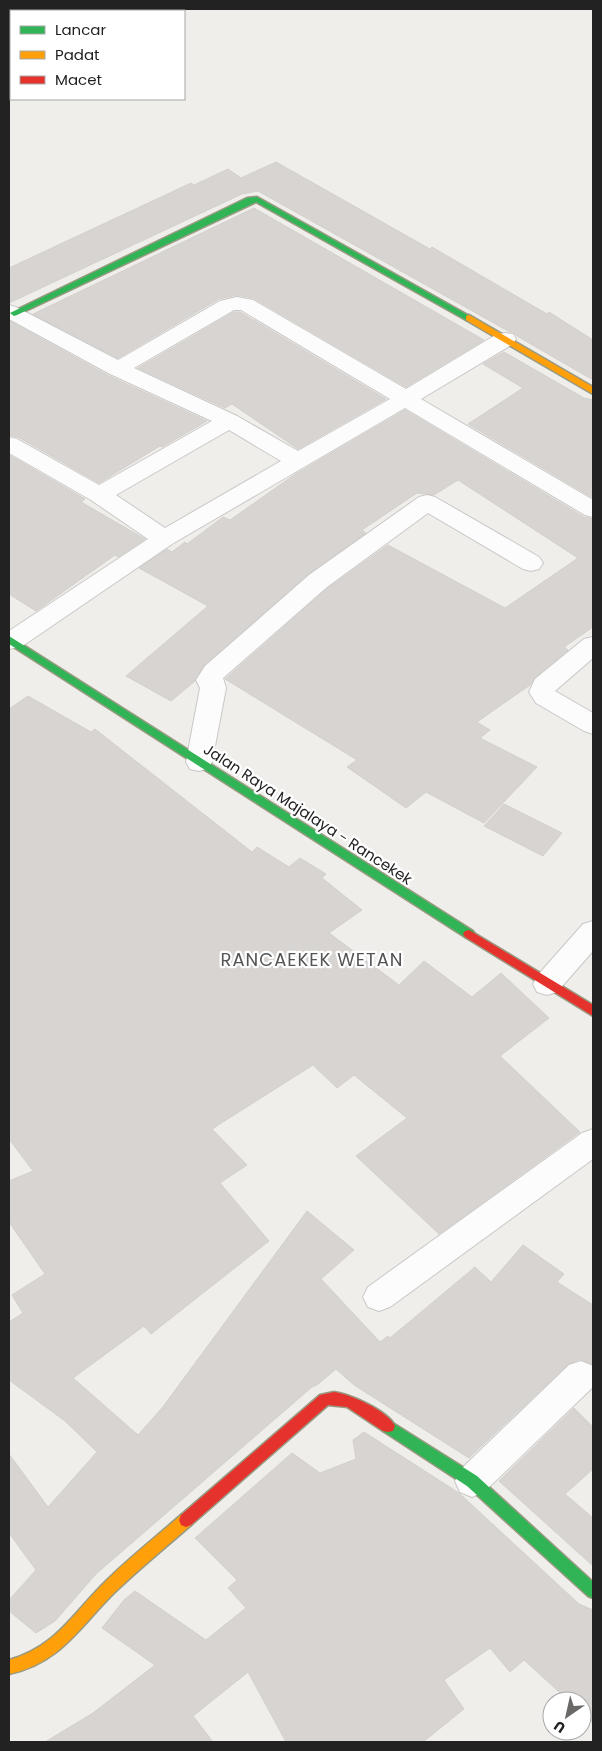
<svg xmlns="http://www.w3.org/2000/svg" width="602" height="1751" viewBox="0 0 602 1751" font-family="Poppins,sans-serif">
  <rect width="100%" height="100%" fill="#f0eeeb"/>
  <g fill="#d7d4d2" stroke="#d3d0cc">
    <polygon points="276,162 430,249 432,247 547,314 549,312 593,340 593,380 517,336 513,332 508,331 258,191 242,194 9,303 9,268 191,183 194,185 228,169 241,178"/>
    <polygon points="254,208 484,340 406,387 253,298 237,295 219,299 118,358 33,314"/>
    <polygon points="234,312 240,312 386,399 298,449 232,404 225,408 138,368"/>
    <polygon points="9,321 109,376 207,421 162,447 160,446 99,483 18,437 9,435"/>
    <polygon points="504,352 584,398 593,400 593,498 468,424 523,388 483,364"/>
    <polygon points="405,410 584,517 593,519 593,627 564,647 568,650 534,678 530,685 477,722 490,730 480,738 537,767 484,823 426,792 406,808 347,767 357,760 225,679 328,588 388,545 505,608 578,558 458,480 434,495 417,493 362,530 366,533 308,574 204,665 195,681 171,701 126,676 208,606 139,568 167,549 172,552 185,542 187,544 223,517 230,520 294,475"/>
    <polygon points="9,455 85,499 81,502 145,539 118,557 115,555 36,611 9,594"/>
    <polygon points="28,696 91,732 95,729 252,852 257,847 289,867 300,858 326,874 322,878 362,910 329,933 399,985 424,961 472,997 501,973 549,1018 500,1056 580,1132 439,1234 356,1156 407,1118 354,1075 337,1088 313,1065 212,1129 247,1165 220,1183 269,1241 151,1334 144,1326 73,1378 138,1435 162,1408 307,1211 354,1250 321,1279 380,1342 388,1336 390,1338 475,1267 491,1282 523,1245 564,1274 557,1282 593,1305 593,1364 580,1359 568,1364 469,1458 354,1385 336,1369 317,1385 312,1387 96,1574 55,1621 36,1633 9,1611 9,1600 36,1570 9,1533 9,1454 48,1507 97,1452 65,1421 9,1380 9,1322 23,1313 12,1295 45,1274 9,1222 9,1181 33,1171 9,1139 9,709"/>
    <polygon points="504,804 562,833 543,856 484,826"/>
    <polygon points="574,1408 593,1427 593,1469 565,1494 593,1518 593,1566 499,1481"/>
    <polygon points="364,1432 459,1493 579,1604 593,1610 593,1723 582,1713 582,1701 569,1701 524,1660 510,1672 490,1648 444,1680 464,1709 423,1742 286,1742 248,1672 193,1716 213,1742 45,1742 93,1713 155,1665 102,1628 124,1600 135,1591 206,1640 246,1608 228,1588 237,1580 195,1538 292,1453 320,1473 356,1459 353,1440"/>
  </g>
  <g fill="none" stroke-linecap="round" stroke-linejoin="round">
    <g stroke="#c9c8c7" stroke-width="2">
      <g id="street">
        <path d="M237 297 253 300 406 389 497 334 505 333 513 334 516 339 513 344 421 399 593 500V517L585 515 405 408 172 544 21 647 9 649V631L148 539 91 500 9 453V437L17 439 99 485 212 421 110 374 9 319V305L16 307 118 360 220 301ZM234 310H241L390 399 298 451 237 416 134 368ZM229 430 281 461 165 528 116 495Z"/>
        <polygon points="427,495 435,497 539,557 543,563 539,569 531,571 523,569 428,513 327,587 223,678 226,688 212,762 208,769 199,771 190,769 186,762 200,688 196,680 205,666 309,575 419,497"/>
        <polygon points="593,637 593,658 555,691 593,713 593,734 584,731 536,703 529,692 535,679 584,639"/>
        <polygon points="593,921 593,951 557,992 547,995 537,992 533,984 537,976 583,924"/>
        <polygon points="593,1129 593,1159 390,1307 379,1311 368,1307 363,1297 368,1287 582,1133"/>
        <polygon points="581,1361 593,1366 593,1387 484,1492 472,1497 460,1492 455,1481 460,1470 569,1365"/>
      </g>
    </g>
    <g stroke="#999a82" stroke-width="3">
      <g id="fast">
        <polygon points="257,197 473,318 469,321 466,320 256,202 17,315 14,316 10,313 247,198"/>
        <polygon points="9,636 473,931 475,934 473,937 465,937 9,644"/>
        <polygon points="388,1420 477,1476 593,1582 593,1598 588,1596 467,1486 383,1431 381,1426 383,1421"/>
      </g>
    </g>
    <g stroke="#999a82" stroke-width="3">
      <g id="slow">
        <polygon points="469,315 593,387 593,394 466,320 466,316"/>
        <path d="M186 1513 191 1515 193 1520 191 1525C166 1547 140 1568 116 1591 80 1626 61 1663 9 1674V1660C57 1646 72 1614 106 1581 129 1558 156 1537 181 1515Z"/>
      </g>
    </g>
    <g stroke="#999a82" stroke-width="3">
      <g id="jam">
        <polygon points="469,930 593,1005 593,1016 465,937 463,934 465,931"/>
        <path d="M334 1392C350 1394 388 1411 395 1426L393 1431 388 1432 383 1431 347 1407 328 1405 191 1525 186 1527 181 1525 179 1520 181 1515 320 1395Z"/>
      </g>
    </g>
    <use href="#street" fill="#fdfcfc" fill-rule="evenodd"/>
    <use href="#fast" fill="#30b455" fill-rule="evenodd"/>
    <use href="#slow" fill="#ff9f0a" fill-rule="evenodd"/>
    <use href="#jam" fill="#e5322d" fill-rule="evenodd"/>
  </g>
  <g text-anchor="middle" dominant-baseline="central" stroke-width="4.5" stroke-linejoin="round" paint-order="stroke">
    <g font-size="15" fill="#222" stroke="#fff">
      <text transform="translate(308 814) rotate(33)">Jalan Raya Majalaya - Rancekek</text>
    </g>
    <g font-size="18" letter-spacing="1" fill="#555" stroke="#fff">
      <text x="312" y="959">RANCAEKEK WETAN</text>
    </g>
  </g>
  <rect width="602" height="1751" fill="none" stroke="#222222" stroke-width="20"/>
  <rect x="10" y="10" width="175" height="90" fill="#ffffff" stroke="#a7a7a7"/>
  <rect x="20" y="26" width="25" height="8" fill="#30b455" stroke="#a7a7a7"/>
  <text x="55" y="35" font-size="15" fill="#222222">Lancar</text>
  <rect x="20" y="51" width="25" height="8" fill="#ff9f0a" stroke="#a7a7a7"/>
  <text x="55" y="60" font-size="15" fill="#222222">Padat</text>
  <rect x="20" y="76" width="25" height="8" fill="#e5322d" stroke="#a7a7a7"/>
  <text x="55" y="85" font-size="15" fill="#222222">Macet</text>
  <g transform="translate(567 1716) rotate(214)"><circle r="24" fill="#ffffff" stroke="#a7a7a7"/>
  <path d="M0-4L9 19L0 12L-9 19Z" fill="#6a6968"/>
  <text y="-8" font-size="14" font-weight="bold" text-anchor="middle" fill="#222222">U</text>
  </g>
</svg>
